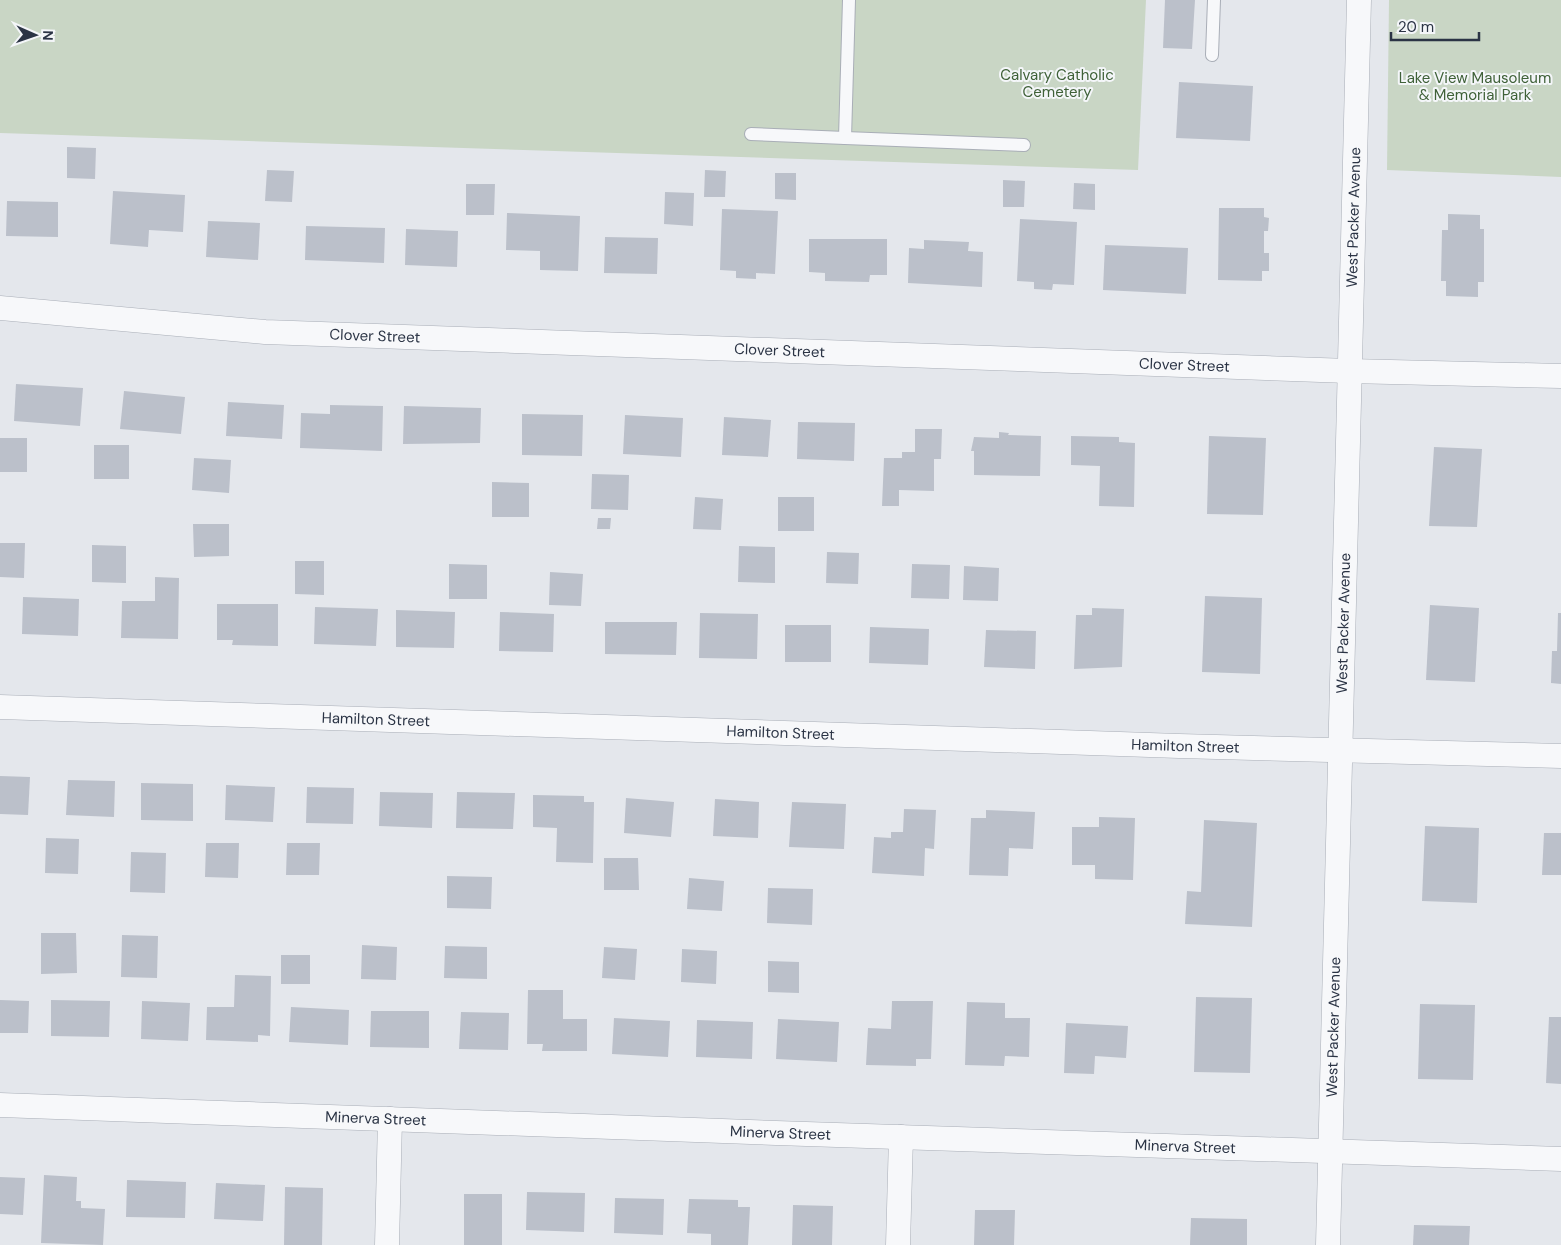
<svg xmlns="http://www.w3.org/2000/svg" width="1561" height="1245" viewBox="0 0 1561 1245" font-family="'DM Sans',sans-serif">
  <rect width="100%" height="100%" fill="#e4e7ec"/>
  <g fill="#c9d6c5">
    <polygon points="0,0 1146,0 1138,170 0,133"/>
    <polygon points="1389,0 1561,0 1561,177 1387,170"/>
  </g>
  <g fill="#bbc0ca">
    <polygon points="1165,0 1195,0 1192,49 1163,48"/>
    <polygon points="1179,82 1253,86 1250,141 1176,138"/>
    <polygon points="67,147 96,148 95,179 67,178"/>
    <polygon points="267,170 294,171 292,202 265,201"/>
    <polygon points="705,170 726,171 725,197 704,197"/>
    <polygon points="775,173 796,173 796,200 775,199"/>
    <polygon points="1003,180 1025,181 1024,207 1003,207"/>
    <polygon points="1074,183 1095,184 1095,210 1073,209"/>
    <polygon points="466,184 495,184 494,215 466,215"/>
    <polygon points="113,191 185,195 183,232 149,230 148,247 110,244"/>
    <polygon points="665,192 694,193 693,226 664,224"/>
    <polygon points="7,201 58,202 58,237 6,236"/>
    <polygon points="1219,208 1264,208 1264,217 1269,218 1268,231 1264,231 1264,253 1269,253 1269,271 1262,271 1262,281 1218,280"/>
    <polygon points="722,209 778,211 775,274 756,273 756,279 736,278 736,271 720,270"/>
    <polygon points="507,213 580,216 578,271 540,270 540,251 506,250"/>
    <polygon points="1448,214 1480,215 1480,229 1484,229 1484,282 1478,282 1478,297 1446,296 1446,281 1441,281 1442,230 1448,230"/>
    <polygon points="1020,219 1077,222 1074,285 1053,284 1052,290 1034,289 1034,282 1017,281"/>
    <polygon points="208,221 260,223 258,260 206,257"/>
    <polygon points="306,226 385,228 384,263 305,260"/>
    <polygon points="406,229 458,231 457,267 405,265"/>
    <polygon points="605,237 658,238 657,274 604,273"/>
    <polygon points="809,239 887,239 887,275 870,275 869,282 825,281 825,273 809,272"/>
    <polygon points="924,240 969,242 968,251 983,252 982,287 908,283 909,248 924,249"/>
    <polygon points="1105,245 1188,248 1186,294 1103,290"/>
    <polygon points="16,384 83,388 80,426 14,421"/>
    <polygon points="124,391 185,397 181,434 120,429"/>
    <polygon points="228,402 284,405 282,439 226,436"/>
    <polygon points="330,405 383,406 382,451 300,448 301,413 330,414"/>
    <polygon points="404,406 481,408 480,443 403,444"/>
    <polygon points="522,414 583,415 582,456 522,455"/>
    <polygon points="625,415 683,418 681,457 623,454"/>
    <polygon points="724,417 771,420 768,457 722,455"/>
    <polygon points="798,422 855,423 854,461 797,459"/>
    <polygon points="915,429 942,429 941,459 934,459 934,491 899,490 899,506 882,506 884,458 902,458 902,452 915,452"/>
    <polygon points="999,432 1009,433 1008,435 1041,436 1040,476 974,475 974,451 971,451 974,437 999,438"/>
    <polygon points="1071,436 1119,437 1119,442 1135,443 1134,507 1099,506 1100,466 1071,465"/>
    <polygon points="1209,436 1266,438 1263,515 1207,514"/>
    <rect x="0" y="438" width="27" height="34"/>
    <rect x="94" y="445" width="35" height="34"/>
    <polygon points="1434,447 1482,449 1477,527 1429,526"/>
    <polygon points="194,458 231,460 229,493 192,490"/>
    <polygon points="592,474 629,475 628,510 591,509"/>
    <polygon points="492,482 529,483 529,517 492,517"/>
    <polygon points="695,497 723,499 721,530 693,529"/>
    <rect x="778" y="497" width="36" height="34"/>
    <polygon points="598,518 611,518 610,529 597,529"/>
    <polygon points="193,524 229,524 229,556 194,557"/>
    <polygon points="0,543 25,543 24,578 0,577"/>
    <polygon points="92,545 126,546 126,583 92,582"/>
    <polygon points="739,546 775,547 775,583 738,582"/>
    <polygon points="827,552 859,553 858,584 826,583"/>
    <polygon points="295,561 324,561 324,595 295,594"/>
    <polygon points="449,564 487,565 487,599 449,599"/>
    <polygon points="912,564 950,565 949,599 911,598"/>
    <polygon points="964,566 999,568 998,601 963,600"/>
    <polygon points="550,572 583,574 581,606 549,605"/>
    <polygon points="155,577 179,578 178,639 121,638 122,601 155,601"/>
    <polygon points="1205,596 1262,598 1260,674 1202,672"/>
    <polygon points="23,597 79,599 78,636 22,634"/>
    <polygon points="217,604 278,604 278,646 232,645 233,640 217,640"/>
    <polygon points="1430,605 1479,608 1475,682 1426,680"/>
    <polygon points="315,607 378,609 376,646 314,644"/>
    <polygon points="1092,608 1124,609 1122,667 1074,669 1076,615 1092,615"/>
    <polygon points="396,610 455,612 454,648 396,647"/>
    <polygon points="500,612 554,614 553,652 499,651"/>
    <polygon points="700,613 758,614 757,659 699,658"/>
    <polygon points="1558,613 1561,613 1561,684 1551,683 1552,651 1557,651"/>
    <polygon points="605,622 677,622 676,655 605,654"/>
    <rect x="785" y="625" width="46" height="37"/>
    <polygon points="870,627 929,629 928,665 869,663"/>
    <polygon points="986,630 1036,631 1035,669 984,667"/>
    <polygon points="0,776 30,777 28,815 0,814"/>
    <polygon points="68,780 115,781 114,817 66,815"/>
    <polygon points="141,783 193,784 193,821 141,820"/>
    <polygon points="226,785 275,787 273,822 225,820"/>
    <polygon points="307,787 354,788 353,824 306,823"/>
    <polygon points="380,792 433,793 432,828 379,826"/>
    <polygon points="457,792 515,793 513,829 456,828"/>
    <polygon points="533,795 584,796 584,802 594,802 593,863 556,862 557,828 533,827"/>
    <polygon points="626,798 674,802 671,837 624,833"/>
    <polygon points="715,799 759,802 758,838 713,836"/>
    <polygon points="792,802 846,804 844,849 789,847"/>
    <polygon points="904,809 936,810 934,849 925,848 924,876 872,873 874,837 891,838 891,832 903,832"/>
    <polygon points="986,810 1035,812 1033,849 1009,848 1008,876 969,875 971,818 986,818"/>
    <polygon points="1099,817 1135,818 1133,880 1095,879 1095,865 1072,865 1072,827 1099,827"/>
    <polygon points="1204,820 1257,823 1252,927 1185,924 1187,891 1201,892"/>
    <polygon points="1425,826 1479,828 1477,903 1422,901"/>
    <polygon points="1544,833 1561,833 1561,875 1542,875"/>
    <polygon points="46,838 79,839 78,874 45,873"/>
    <polygon points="206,843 239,843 238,878 205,877"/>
    <polygon points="287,843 320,843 319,875 286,875"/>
    <polygon points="131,852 166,853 165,893 130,892"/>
    <polygon points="604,858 638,858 639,890 604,890"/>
    <polygon points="447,876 492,877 491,909 447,908"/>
    <polygon points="689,878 724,881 722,911 687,909"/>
    <polygon points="768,888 813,889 812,925 767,923"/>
    <polygon points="41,933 76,933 77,973 41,974"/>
    <polygon points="122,935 158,936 157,978 121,977"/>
    <polygon points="362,945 397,947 396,980 361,979"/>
    <polygon points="445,946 487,947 487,979 444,978"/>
    <polygon points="604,947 637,949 635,980 602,978"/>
    <polygon points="682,949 717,951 716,984 681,982"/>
    <rect x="281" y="955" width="29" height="29"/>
    <polygon points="768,961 799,962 799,993 768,992"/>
    <polygon points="235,975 271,976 270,1036 258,1035 258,1042 206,1040 207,1007 234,1007"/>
    <polygon points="528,990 563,990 563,1019 587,1019 587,1051 542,1051 543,1044 527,1044"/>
    <polygon points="1196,997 1252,998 1250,1073 1194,1072"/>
    <polygon points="0,1000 29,1001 28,1033 0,1033"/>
    <polygon points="51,1000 110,1001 109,1037 51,1036"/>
    <polygon points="142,1001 190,1003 188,1041 141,1039"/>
    <polygon points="892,1001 933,1001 931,1059 916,1059 916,1066 866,1065 868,1028 891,1029"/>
    <polygon points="967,1002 1005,1003 1005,1018 1030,1018 1029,1057 1005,1056 1004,1066 965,1065"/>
    <polygon points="1420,1004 1475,1005 1473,1080 1418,1079"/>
    <polygon points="291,1007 349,1010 348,1045 289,1042"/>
    <polygon points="371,1011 429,1011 429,1048 370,1047"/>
    <polygon points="461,1012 509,1013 508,1050 459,1049"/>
    <polygon points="1549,1017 1561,1017 1561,1084 1546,1083"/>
    <polygon points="614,1018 670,1021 668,1057 612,1054"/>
    <polygon points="778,1019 839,1022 837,1062 776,1059"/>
    <polygon points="697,1020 753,1022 752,1059 696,1057"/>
    <polygon points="1066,1023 1128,1026 1126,1058 1095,1056 1094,1074 1064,1073"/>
    <polygon points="44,1175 77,1177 76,1201 81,1201 81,1208 105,1209 103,1245 41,1243"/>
    <polygon points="0,1177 25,1178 23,1215 0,1214"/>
    <polygon points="127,1180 186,1182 185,1218 126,1217"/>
    <polygon points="216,1183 265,1185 263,1221 214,1219"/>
    <polygon points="285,1187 323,1188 322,1245 284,1245"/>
    <polygon points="527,1192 585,1193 584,1232 526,1230"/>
    <rect x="464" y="1194" width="38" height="51"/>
    <polygon points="615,1198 664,1199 663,1235 614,1233"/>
    <polygon points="689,1199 738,1200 738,1207 750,1207 748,1245 711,1245 711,1234 687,1233"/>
    <polygon points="793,1205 833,1206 832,1245 792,1245"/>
    <polygon points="975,1210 1015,1210 1014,1245 974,1245"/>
    <polygon points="1191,1218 1247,1219 1247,1245 1190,1245"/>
    <polygon points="1414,1225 1470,1226 1469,1245 1413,1245"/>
  </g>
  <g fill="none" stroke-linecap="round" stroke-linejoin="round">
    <g stroke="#a9aeb7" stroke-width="14">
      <g id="service">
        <polyline points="1212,55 1214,0"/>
        <polyline points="751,134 845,138 849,0"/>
        <polyline points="845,138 1024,145"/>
      </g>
    </g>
    <g stroke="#a9aeb7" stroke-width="25">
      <g id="minor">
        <path id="s1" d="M0 308 265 332 1349 371 1561 376"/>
        <path id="s2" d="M0 707 1179 746 1561 756"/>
        <path id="s3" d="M0 1105 776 1133 1561 1159"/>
        <polyline points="387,1245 390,1119"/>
        <polyline points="898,1245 901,1137"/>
        <path id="s4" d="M1328 1245 1359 0"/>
      </g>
    </g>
    <use href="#service" stroke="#f7f8fa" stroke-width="12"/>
    <use href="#minor" stroke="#f7f8fa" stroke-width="24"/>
  </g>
  <g text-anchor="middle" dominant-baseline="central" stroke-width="4" stroke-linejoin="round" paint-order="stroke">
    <g font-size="15" fill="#3f6138" stroke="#f4f6f9">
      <text x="1057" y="75">Calvary Catholic<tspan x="1057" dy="17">Cemetery</tspan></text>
      <text x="1475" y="78">Lake View Mausoleum<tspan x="1475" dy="17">&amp; Memorial Park</tspan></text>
    </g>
    <g font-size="15" fill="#2b3445" stroke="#f4f6f9">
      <text stroke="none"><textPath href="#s4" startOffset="1028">West Packer Avenue</textPath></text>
      <text stroke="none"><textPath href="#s1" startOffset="376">Clover Street</textPath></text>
      <text stroke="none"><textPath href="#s1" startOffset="781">Clover Street</textPath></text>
      <text stroke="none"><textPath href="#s1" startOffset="1186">Clover Street</textPath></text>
      <text stroke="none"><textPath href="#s4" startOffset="622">West Packer Avenue</textPath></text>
      <text stroke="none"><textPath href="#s2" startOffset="376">Hamilton Street</textPath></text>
      <text stroke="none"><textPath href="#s2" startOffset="781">Hamilton Street</textPath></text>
      <text stroke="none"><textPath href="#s2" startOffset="1186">Hamilton Street</textPath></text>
      <text stroke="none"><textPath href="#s4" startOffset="218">West Packer Avenue</textPath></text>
      <text stroke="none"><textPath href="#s3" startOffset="376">Minerva Street</textPath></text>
      <text stroke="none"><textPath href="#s3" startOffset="781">Minerva Street</textPath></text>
      <text stroke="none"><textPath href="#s3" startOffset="1186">Minerva Street</textPath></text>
    </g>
  </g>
  <g transform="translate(35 35) rotate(92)" stroke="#f4f6f9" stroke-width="4" paint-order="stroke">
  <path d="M0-4L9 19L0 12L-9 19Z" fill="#2b3445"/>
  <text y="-8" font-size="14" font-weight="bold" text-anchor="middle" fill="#2b3445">N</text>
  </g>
  <path d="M1391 32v8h88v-8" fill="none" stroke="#2b3445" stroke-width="2.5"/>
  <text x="1398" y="32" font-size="15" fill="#2b3445" stroke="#f4f6f9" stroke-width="4" paint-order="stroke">20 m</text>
</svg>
